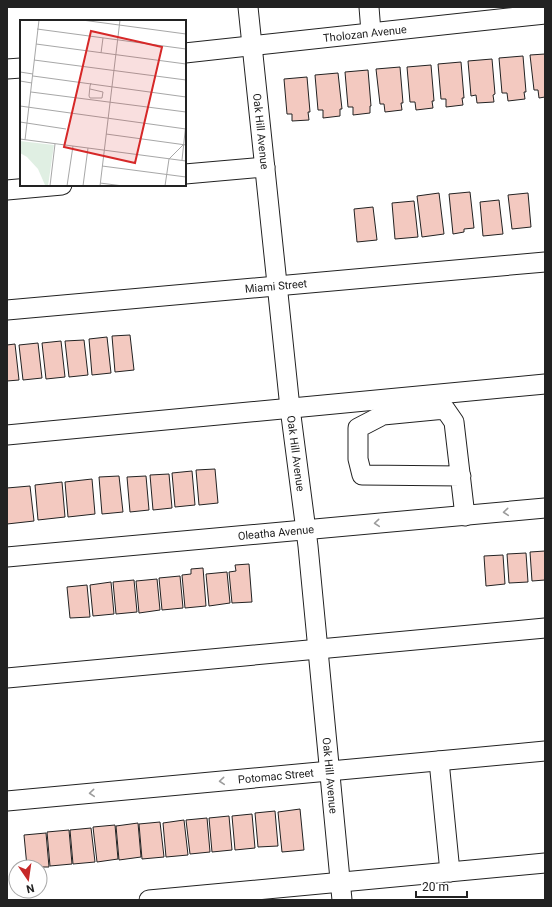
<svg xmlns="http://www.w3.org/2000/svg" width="552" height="907" viewBox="0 0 552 907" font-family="Roboto,sans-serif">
  <rect width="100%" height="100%" fill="#fff"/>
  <g fill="#f3c9c0" stroke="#222">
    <polygon points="545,54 545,97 539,98 538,90 534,90 530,55"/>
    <polygon points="523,56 526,92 524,92 525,99 508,101 507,93 502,93 499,58"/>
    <polygon points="492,59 495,94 493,95 494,102 477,103 476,95 471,96 468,61"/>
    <polygon points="461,62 464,98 462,98 463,105 446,107 446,99 441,99 438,64"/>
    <polygon points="431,65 434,101 432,101 433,108 416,110 415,102 410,102 407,67"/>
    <polygon points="400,67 403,103 401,103 402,110 385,112 384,104 380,104 376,69"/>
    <polygon points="368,70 371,106 370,106 370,113 353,115 353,107 348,107 345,72"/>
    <polygon points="338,73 342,109 340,109 340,116 323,118 323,110 318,110 315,75"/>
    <polygon points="307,77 310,112 308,112 309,120 292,121 292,114 287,114 284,79"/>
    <polygon points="470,192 474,228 464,229 464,232 453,234 449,194"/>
    <polygon points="439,193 444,234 422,237 417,196"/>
    <polygon points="528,193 531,227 512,229 508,195"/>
    <polygon points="499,200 503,234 483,236 480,202"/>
    <polygon points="414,201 418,237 395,239 392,203"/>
    <polygon points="373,207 377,240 357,242 354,209"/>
    <polygon points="130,335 134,370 115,372 112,336"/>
    <polygon points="107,337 111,373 92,375 89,339"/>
    <polygon points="84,340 88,375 69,377 65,341"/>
    <polygon points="61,341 65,377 46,379 42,343"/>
    <polygon points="38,343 42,378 23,380 19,345"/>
    <polygon points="15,344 19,380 7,381 7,345"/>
    <polygon points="215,469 218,503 199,505 196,470"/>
    <polygon points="192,471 195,505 175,507 172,473"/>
    <polygon points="169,474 172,508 153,510 150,475"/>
    <polygon points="119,476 123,512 102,514 99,477"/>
    <polygon points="146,476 149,510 130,512 127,477"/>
    <polygon points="92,479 95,514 68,517 65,482"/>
    <polygon points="62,482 65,517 38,520 35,485"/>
    <polygon points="30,486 34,521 7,524 7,488"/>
    <polygon points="545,551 545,580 532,581 530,552"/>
    <polygon points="526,553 528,582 509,583 507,554"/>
    <polygon points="503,555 505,584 486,586 484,556"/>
    <polygon points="249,564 252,602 232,603 229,572 236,571 235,565"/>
    <polygon points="203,568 206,606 185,608 182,575 191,574 191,569"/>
    <polygon points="227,572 230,603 209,606 206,574"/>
    <polygon points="180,576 183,608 162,610 159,578"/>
    <polygon points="157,579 160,610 139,613 136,581"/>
    <polygon points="134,580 137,612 116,614 113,582"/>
    <polygon points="111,582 114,614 93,616 90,585"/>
    <polygon points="87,585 90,617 70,618 67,587"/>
    <polygon points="300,809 304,850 282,852 278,812"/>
    <polygon points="275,811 278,846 258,847 255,813"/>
    <polygon points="252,814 255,848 235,850 232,816"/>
    <polygon points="229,816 232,850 212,852 209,818"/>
    <polygon points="207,818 210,852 190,854 186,820"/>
    <polygon points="184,820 188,855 166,857 163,823"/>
    <polygon points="160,822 164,857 142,859 139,824"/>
    <polygon points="138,823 141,857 119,860 116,826"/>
    <polygon points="115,825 118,859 97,862 93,827"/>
    <polygon points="91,828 95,862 73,864 70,830"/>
    <polygon points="69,830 72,864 50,866 47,832"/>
    <polygon points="46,833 49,867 27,867 24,835"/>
  </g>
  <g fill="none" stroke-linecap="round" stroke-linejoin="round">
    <g stroke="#222" stroke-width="21">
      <g id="minor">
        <path id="s1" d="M248 7 290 408 308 546 342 900"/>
        <polyline points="369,7 371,32"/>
        <path id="s2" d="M185 53 545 14"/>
        <polyline points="7,69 21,68"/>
        <polyline points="185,174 265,167"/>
        <polyline points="7,190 62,185"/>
        <path id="s3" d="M7 310 545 262"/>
        <polyline points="7,435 545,384"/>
        <polyline points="461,476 362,475 358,459 358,428 383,415 445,409 454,422 465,516"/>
        <path id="s4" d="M7 557 545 508"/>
        <polyline points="7,678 545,628"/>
        <polyline points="439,761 450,872"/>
        <path id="s5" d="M7 801 545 751"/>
        <polyline points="149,900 545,863"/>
      </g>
    </g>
    <use href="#minor" stroke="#fff" stroke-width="19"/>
  </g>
  <defs><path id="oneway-chevron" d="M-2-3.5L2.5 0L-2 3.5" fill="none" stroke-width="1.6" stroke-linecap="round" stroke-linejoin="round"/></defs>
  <g stroke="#9c9c9c">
    <use href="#oneway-chevron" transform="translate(506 512) rotate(175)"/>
    <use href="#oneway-chevron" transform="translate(377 523) rotate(175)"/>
    <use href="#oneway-chevron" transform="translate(222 781) rotate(175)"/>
    <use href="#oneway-chevron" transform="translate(92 793) rotate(175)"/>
  </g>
  <g text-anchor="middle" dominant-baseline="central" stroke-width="3" stroke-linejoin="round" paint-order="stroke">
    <g font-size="11" fill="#222" stroke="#fff">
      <text stroke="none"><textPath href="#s2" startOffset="181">Tholozan Avenue</textPath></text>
      <text stroke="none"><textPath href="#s1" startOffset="125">Oak Hill Avenue</textPath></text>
      <text stroke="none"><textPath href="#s3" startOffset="270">Miami Street</textPath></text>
      <text stroke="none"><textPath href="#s1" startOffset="449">Oak Hill Avenue</textPath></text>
      <text stroke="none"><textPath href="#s4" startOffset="270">Oleatha Avenue</textPath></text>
      <text stroke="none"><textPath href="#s5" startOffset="270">Potomac Street</textPath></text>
      <text stroke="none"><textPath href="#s1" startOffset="773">Oak Hill Avenue</textPath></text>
    </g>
  </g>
  <g transform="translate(20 20)">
    <rect width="166" height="166" fill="#fff"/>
    <path d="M0 121 34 125 28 166 25 165 18 149 7 137 0 133Z" fill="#e0efe3"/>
    <path fill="none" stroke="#a7a7a7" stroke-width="1" d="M62 0 166 14M17 9 166 29M16 24 166 44M81 33 83 18M14 40 166 60M0 52 13 54M13 56 166 77M0 61 12 63M70 69 83 72 82 78H70L69 76 70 66 71 63M11 72 166 92M0 86 166 109M0 102 46 109M86 114 166 125M0 119 166 141M5 120 19 0M162 140 166 103M82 146 166 157M80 163 103 166M30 166 35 124M47 166 53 126M63 166 68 128M80 166 100 0M145 166 149 139 163 125"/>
    <path fill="#d62828" fill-opacity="0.15" stroke="#d62828" stroke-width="2" d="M71 11 142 27 115 143 44 127Z"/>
    <rect width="166" height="166" fill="none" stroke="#222" stroke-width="2"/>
  </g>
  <rect width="552" height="907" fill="none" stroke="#222222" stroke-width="16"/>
  <g transform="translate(28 879) rotate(167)"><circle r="19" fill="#ffffff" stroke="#a7a7a7"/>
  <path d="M0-3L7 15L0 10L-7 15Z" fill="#c62828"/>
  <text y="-6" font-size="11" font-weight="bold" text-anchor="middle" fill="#222222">N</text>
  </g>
  <path d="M416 891v6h51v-6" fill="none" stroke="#222222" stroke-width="2"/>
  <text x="422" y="891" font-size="12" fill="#222222" stroke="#ffffff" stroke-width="3" paint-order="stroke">20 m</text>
</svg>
